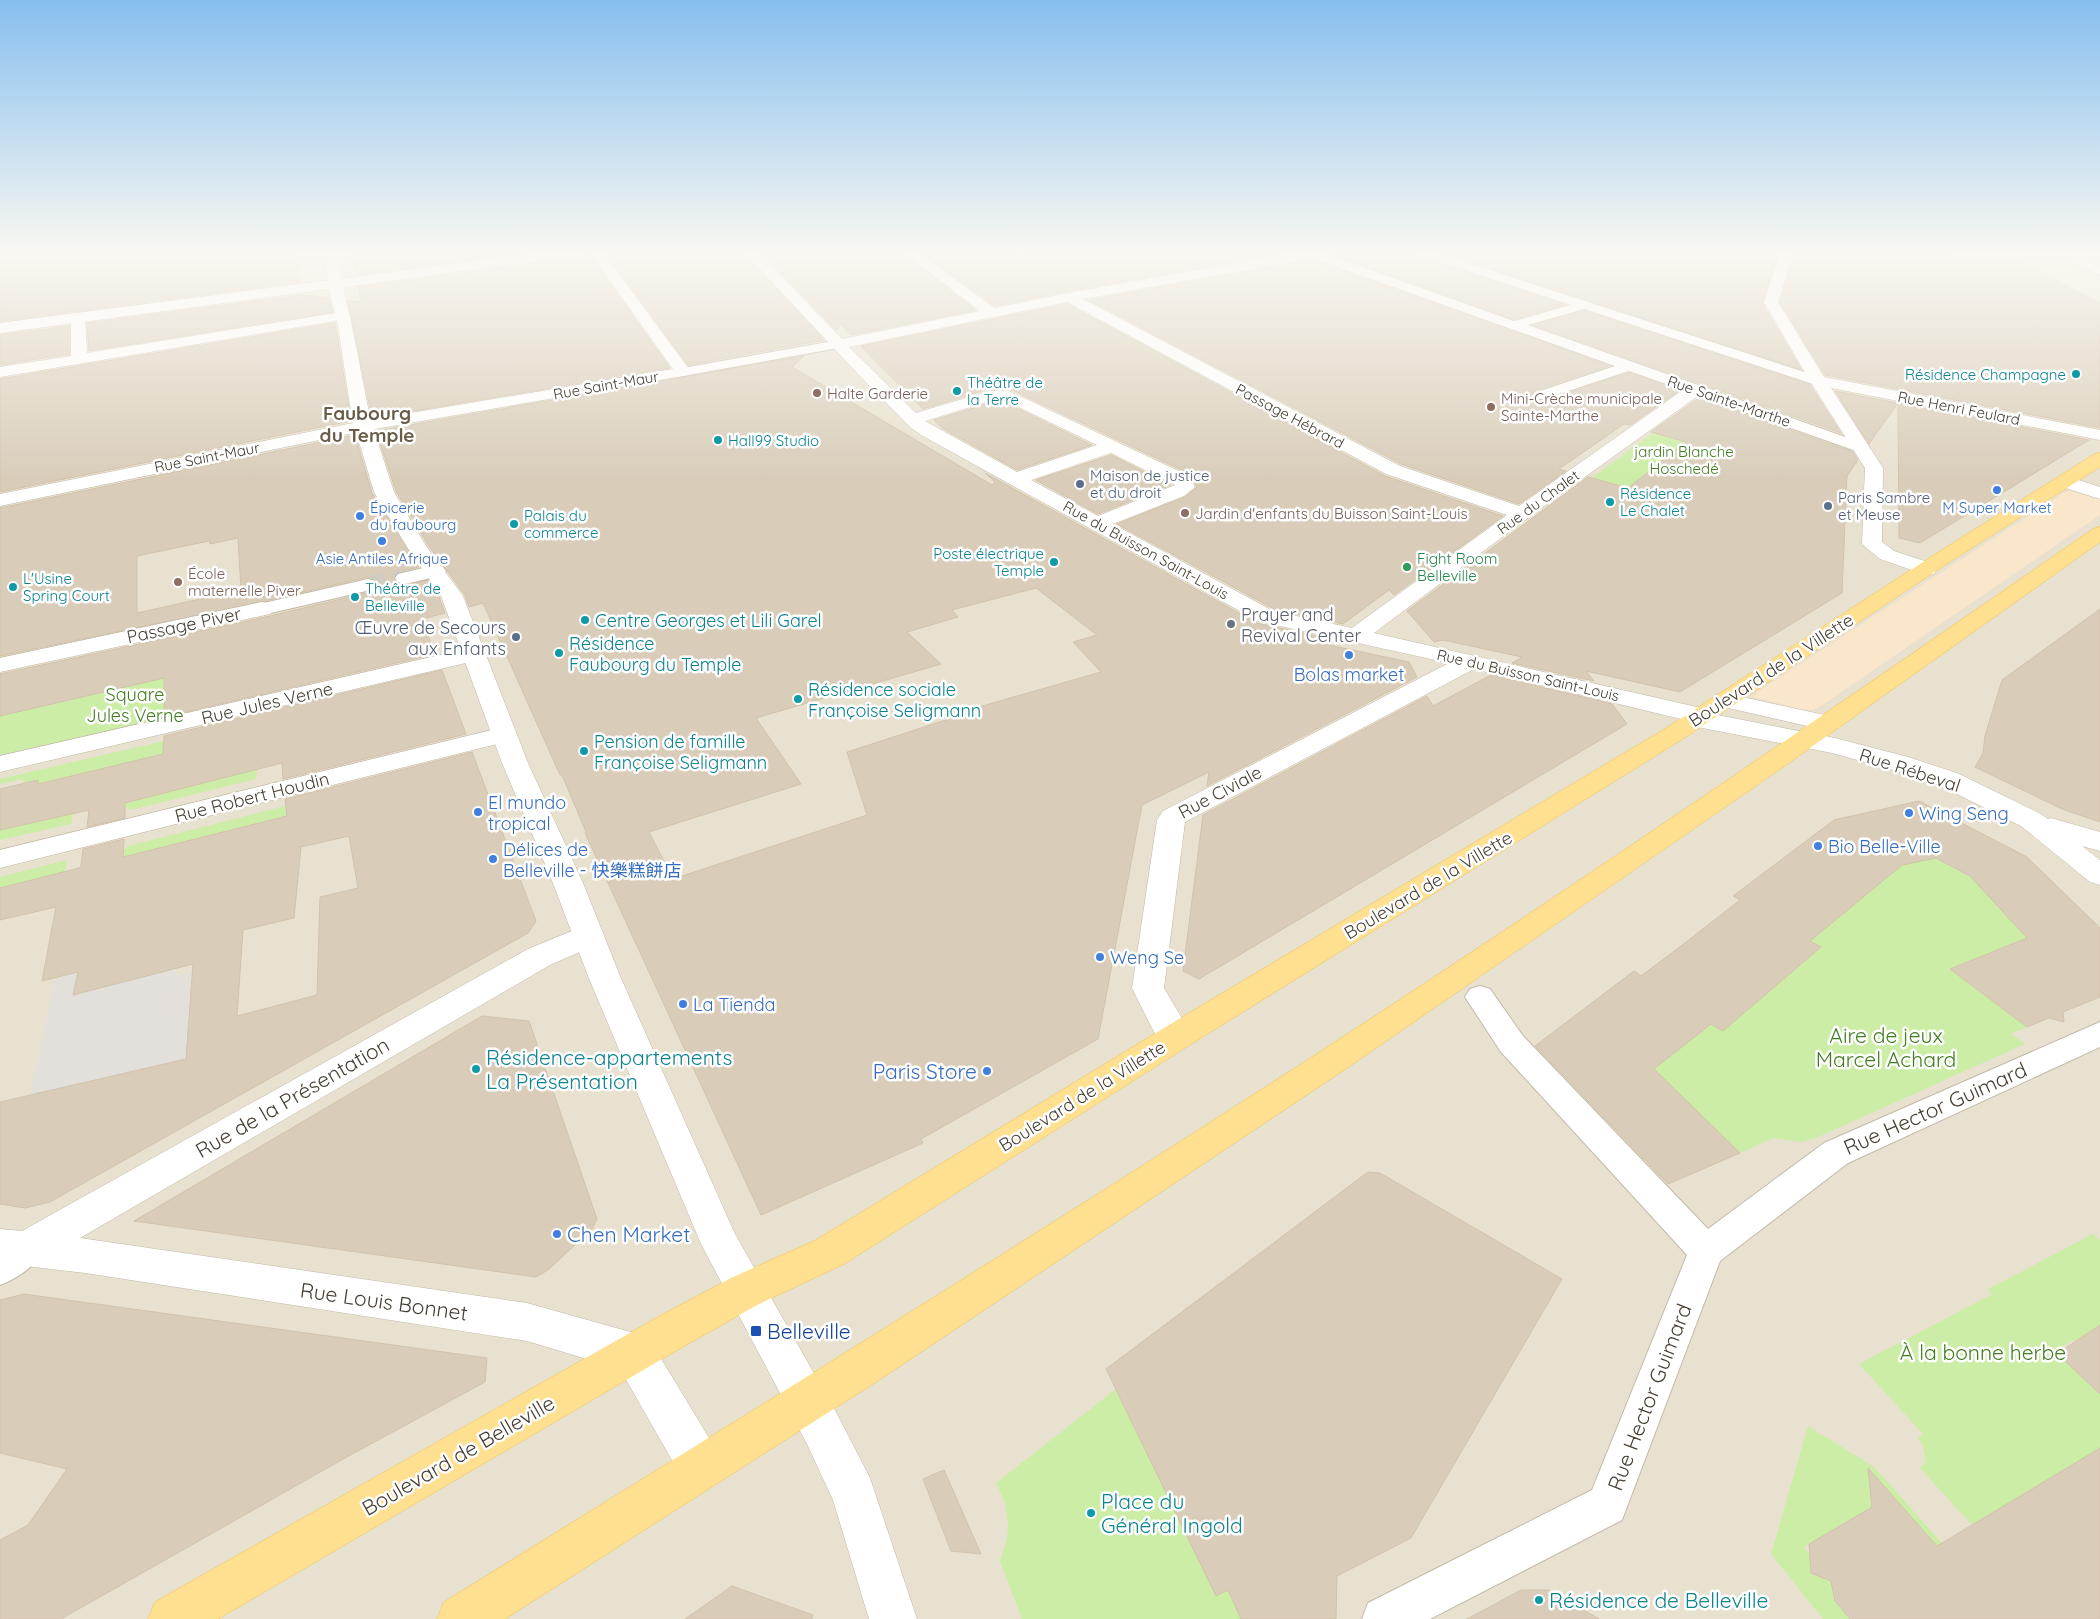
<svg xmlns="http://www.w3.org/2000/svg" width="2100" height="1619" viewBox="0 0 2100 1619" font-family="Quicksand,'Noto Sans SC',sans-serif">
  <rect width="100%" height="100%" fill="#f4efe3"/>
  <rect fill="#e8e1d0" x="0" y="251" width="2100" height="1368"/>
  <polygon fill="#f9e6cb" points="2070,491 2100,499 2100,515 1818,708 1811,710 1801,709 1753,697 1757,692 2065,492"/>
  <polygon fill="#eee5cb" points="1945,251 2046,251 2081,268 1978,269"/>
  <g fill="#cceda6">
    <polygon points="1658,429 1846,481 1846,501 1754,478 1640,491 1592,478"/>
    <polygon points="164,678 164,718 0,755 0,716"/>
    <polygon points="289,712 164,754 38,784 38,780 23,783 23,779 0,784 0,779"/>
    <polygon points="257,769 256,779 131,810 125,806 125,803"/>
    <polygon points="286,806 287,816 153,850 116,862 117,857 128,846"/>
    <polygon points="73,814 71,824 0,840 0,830"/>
    <polygon points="1936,858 1970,876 2027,938 1950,969 2027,1027 2011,1034 2025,1044 1816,1138 1801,1142 1774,1138 1740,1153 1654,1069 1711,1024 1723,1031 1820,947 1810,941 1902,865"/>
    <polygon points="67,860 64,875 0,888 0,877"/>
    <path d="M2093 1234 2100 1240V1325L2083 1343 2074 1340 2063 1346 2065 1353 2060 1356 2100 1394V1448L1972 1525 1919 1467 1925 1463C1925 1452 1924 1446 1918 1438L1923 1434 1859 1364 1992 1294 1988 1289Z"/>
    <polygon points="1116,1389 1228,1590 1241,1618 1251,1619 1022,1619 1000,1561 1007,1540 1008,1523 1005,1503 996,1483"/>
    <polygon points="1808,1426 1874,1467 1942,1543 1938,1546 1924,1541 1923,1530 1892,1495 1870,1489 1872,1507 1804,1547 1810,1555 1811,1573 1831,1581 1835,1601 1850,1619 1823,1619 1771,1554"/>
  </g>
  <polygon fill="#e3e0dc" points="175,969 174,973 179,975 192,972 194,974 186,1059 30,1095 56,977 78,972 73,995"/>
  <g fill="#d9cdba" stroke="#d2c2a9" fill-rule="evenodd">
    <polygon points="15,251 295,251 300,282 0,321 0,252"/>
    <polygon points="352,251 541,251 356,275"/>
    <polygon points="604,251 741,251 824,340 688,365"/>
    <polygon points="760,251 899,251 976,310 851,335 841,325 836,330"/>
    <polygon points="918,251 1297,251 1068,291 995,306"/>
    <polygon points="1338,251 1411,251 1414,256 1565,305 1514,319 1334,255"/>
    <polygon points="1437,251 1779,251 1762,303 1801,369"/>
    <polygon points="1796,251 1945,251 1958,258 2012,258 2100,303 2100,428 1825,375 1780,302"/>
    <polygon points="589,254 670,368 372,418 348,301 361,302 358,287 584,257"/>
    <polygon points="1312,260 1609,366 1533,391 1529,396 1534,401 1545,401 1629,373 1679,391 1630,425 1624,424 1559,469 1566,471 1519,504 1401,464 1089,300"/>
    <polygon points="303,295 329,298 333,312 89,351 87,323"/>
    <polygon points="1067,304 1385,476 1503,516 1394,595 1389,590 1343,624 1274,609 1117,524 1185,497 1197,487 1190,474 1010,389 988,389 923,409 861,346"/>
    <polygon points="1584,311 1810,385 1841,433 1534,325"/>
    <polygon points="335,323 351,421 0,492 0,379"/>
    <polygon points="69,326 69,354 0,365 0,335"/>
    <path d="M804 356 792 367 992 485 995 482 985 473 1257 623 1325 638 1319 643 1409 662 1417 677 1207 786 1209 772 1142 805 1098 1039 921 1139 923 1143 761 1215 585 833 586 832 562 775H560L483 603 469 607 465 595 428 545 396 491 376 431ZM1036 588 1097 635 1073 642 1101 672 979 707 980 709 847 752 867 815 673 879 649 832 801 784 756 718 941 664 907 632 958 617 952 610Z"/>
    <polygon points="1835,391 2089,440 1920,543 1899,538 1898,403 1869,444"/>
    <polygon points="1699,398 1853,452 1858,460 1847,476 1842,593 1680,692 1586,671 1594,681 1512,663 1522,657 1443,640 1434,642 1407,611 1588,477 1628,488 1686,442 1651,432"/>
    <polygon points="990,403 1006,403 1092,445 1017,470 942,428 934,420"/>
    <path d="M355 435 372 493 419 567 398 572 394 579 397 584 404 586 428 580 439 597 445 613 422 619 435 654 164 717V678L0 716V674L270 616 375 591 380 585 376 579 368 577 265 601 0 656V508ZM238 538 241 590 137 613V556L209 541 210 544Z"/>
    <polygon points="1111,455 1170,485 1098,514 1036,480"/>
    <polygon points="2100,609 2100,822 2062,809 1975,767 1983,753 1985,736 2002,680"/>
    <polygon points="442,670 466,734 283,779 282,763 125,803 125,818 87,827 89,810 0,830 0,789 38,780 38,784 163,754 164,736"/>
    <polygon points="1491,675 1612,704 1627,724 1199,979 1183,971 1203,815 1427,696 1433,706"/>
    <path d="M472 752 536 921 528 933 50 1202 25 1208 0 1204V1102L186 1059 193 964 73 995 78 972 42 981 56 907 0 920V888L79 868 81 866 83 849 124 839 123 857 287 816 285 799ZM349 836 358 888 320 897 317 995 237 1016 243 930 294 918 301 847Z"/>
    <polygon points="1919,801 2027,857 2100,928 2100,997 2063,1012 2064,1022 2049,1018 2027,1027 1950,969 2027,938 1970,876 1936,858 1902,865 1810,941 1821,947 1723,1031 1711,1024 1654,1069 1740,1153 1668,1184 1535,1046 1634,971 1641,976 1685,943 1740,900 1733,896 1834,820"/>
    <polygon points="482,1016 529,1021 597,1219 592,1229 548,1270 536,1277 134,1221"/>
    <polygon points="1368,1172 1380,1173 1562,1279 1411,1538 1337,1576 1336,1619 1241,1619 1228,1590 1216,1596 1106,1369"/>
    <polygon points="24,1294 487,1358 485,1382 345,1458 61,1619 0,1619 0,1540 28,1525 67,1469 0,1453 0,1300"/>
    <polygon points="2100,1325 2100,1394 2067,1363 2064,1349"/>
    <polygon points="2100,1448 2100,1619 1850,1619 1835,1601 1831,1581 1811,1573 1809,1544 1872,1507 1868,1468 1937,1546"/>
    <polygon points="944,1470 981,1554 951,1551 923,1479"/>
    <polygon points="732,1586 813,1615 812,1619 685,1619"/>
    <polygon points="1521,1590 1549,1590 1599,1619 1467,1619"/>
  </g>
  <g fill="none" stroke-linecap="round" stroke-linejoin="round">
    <polyline stroke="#d1ccc0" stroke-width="18" stroke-dasharray="18 9" stroke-linecap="butt" points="368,585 405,578"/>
    <g stroke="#c3b9a7" stroke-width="2">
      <g id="pedestrian">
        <polygon points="1309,251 1317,251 1514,321 1571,305 1415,254 1413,251 1431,251 1823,378 1825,381 1823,384 1813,384 1584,309 1528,325 1868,445 1870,448 1868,451 1856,451 1629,371 1544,399 1534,399 1531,396 1534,393 1615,366 1309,257 1307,254"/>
        <polygon points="2054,251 2069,251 2099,267 2093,271 2089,270"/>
        <polygon points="839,340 846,344 844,347 683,376 678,375 676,372 678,369 683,368"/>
        <polygon points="436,565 443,567 446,571 443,575 405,584 398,582 395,578 398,574"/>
        <polygon points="368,579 375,581 378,585 375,589 262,615 255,613 252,609 255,605"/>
        <polygon points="1480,986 1490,989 1523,1036 1708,1229 1824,1143 2100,1022 2100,1047 1848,1163 1720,1261 1622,1520 1430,1619 1362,1619 1368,1603 1592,1490 1687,1255 1501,1052 1465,997 1470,989"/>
        <path d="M26 1233 38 1238 44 1249C36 1266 18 1278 0 1285V1248L14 1238Z"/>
      </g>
    </g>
    <g stroke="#c3b9a7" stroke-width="1">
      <g id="minor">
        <polygon points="325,251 338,251 342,284 340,287 335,288 328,284"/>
        <polygon points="589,251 602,251 689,369 691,372 689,375 363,431 0,506 0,494 363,421 673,369"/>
        <path d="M743 251H757L842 339 980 311 901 251H915L995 308 1068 293 1308 251H1336L1330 255 1083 299 1400 466 1519 506 1690 385H1702L1704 389 1702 393 1529 517 1374 633 1701 708 1710 711 1712 714 1835 738 1908 757 1957 773 2041 814 2048 819 2051 818 2100 832V851L2082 846 2100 860V885L2090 882 2021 826 1939 785 1890 769 1832 753 1697 727 1688 724 1685 720 1474 669 1185 822 1164 988 1193 1037 1188 1046 1176 1050 1164 1046 1153 1030 1132 988 1157 820 1163 811 1449 663 1258 621 921 435 910 427 858 374ZM1067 302 1386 474 1507 515 1352 628 1273 611 1113 524 1184 496 1195 487 1189 476 1009 391H989L916 413 849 347ZM990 401H1006L1097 445 1017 472 925 421ZM1111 453 1175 485 1098 516 1031 480Z"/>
        <polygon points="1781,251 1794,251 1778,302 1824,377 2100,430 2100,440 1831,388 1883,468 1882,542 1894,551 1934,564 1937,569 1934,574 1926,575 1880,559 1862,544 1865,468 1810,381 1764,302"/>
        <polygon points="2093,263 2100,265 2100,274 2088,270 2086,267"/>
        <polygon points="342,312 347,313 349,316 347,319 0,377 0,367 71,356 71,318 73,315 83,315 85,318 87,353"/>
        <polygon points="2066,476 2100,487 2100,499 2059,486 2056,482 2059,478"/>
        <polygon points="262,602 270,604 273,609 270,614 0,672 0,658"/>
        <polygon points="475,647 483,649 487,654 483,659 0,772 0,756"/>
        <polygon points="1724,693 1838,718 1842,723 1838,728 1829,731 1715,705 1712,700 1715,695"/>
        <polygon points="504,727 513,730 517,735 513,740 0,868 0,850"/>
        <polygon points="589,924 600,927 604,935 600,943 550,965 80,1238 527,1303 634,1333 649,1339 717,1451 723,1467 717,1483 701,1489 685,1483 620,1369 527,1341 85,1273 0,1263 0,1229 22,1231 528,949"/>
      </g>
    </g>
    <g stroke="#c3b9a7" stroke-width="1">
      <polygon id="tertiary" points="555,251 591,251 584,255 343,287 352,326 370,418 394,492 426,546 463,596 528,763 583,883 620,976 735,1234 837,1414 870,1478 917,1619 869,1619 833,1500 807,1444 701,1244 588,976 553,883 502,763 441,596 407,547 374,492 352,418 338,326 329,289 0,333 0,323"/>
    </g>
    <g stroke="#f1c353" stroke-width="1">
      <g id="primary">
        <polygon points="2100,453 2100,467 1948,563 1681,740 1188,1046 844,1264 759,1304 686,1345 218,1619 148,1619 155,1602 658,1317 731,1278 816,1240 1164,1028 1663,730 1934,555 2093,455"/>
        <path d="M2100 527V542L1786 765 1350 1066 879 1380 505 1619H437L444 1602C738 1420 1032 1238 1323 1050 1583 881 1838 705 2093 529Z"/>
      </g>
    </g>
    <use href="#pedestrian" fill="#fff" fill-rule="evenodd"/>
    <use href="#minor" fill="#fff" fill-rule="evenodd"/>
    <use href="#tertiary" fill="#fff" fill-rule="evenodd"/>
    <use href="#primary" fill="#ffe090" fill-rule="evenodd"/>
  </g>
  <linearGradient id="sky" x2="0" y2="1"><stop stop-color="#87bfee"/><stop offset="0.53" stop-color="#faf8f2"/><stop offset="1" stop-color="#faf8f2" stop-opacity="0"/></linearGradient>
  <rect width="2100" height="478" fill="url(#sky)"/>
  <g fill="#0f9aa8" stroke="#fff" stroke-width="2">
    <circle cx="2076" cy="374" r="5"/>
    <circle cx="957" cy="391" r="5"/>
    <circle cx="718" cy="440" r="5"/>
    <circle cx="1610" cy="502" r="5"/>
    <circle cx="514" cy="524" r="5"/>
    <circle cx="1054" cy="562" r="5"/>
    <circle cx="13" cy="587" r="5"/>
    <circle cx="355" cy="597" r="5"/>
    <circle cx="585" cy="620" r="5"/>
    <circle cx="559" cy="653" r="5"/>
    <circle cx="798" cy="699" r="5"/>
    <circle cx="584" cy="751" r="5"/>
    <circle cx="476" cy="1069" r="5"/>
    <circle cx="1091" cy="1513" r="5"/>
    <circle cx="1539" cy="1600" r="5"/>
  </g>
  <g fill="#8d6e63" stroke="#fff" stroke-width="2">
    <circle cx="817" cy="393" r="5"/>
    <circle cx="1491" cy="407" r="5"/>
    <circle cx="1185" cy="513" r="5"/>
    <circle cx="178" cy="582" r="5"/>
  </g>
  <g fill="#5c6f8a" stroke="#fff" stroke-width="2">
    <circle cx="1080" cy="484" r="5"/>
    <circle cx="1828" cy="506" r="5"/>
    <circle cx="516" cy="637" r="5"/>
  </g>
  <g fill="#3f7fe0" stroke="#fff" stroke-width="2">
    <circle cx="1997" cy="490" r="5"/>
    <circle cx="360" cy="516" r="5"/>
    <circle cx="382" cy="541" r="5"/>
    <circle cx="1349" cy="655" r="5"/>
    <circle cx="478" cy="812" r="5"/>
    <circle cx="1909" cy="813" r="5"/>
    <circle cx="1818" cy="846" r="5"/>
    <circle cx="493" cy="859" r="5"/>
    <circle cx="1100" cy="957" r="5"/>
    <circle cx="683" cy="1004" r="5"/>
    <circle cx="987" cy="1071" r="5"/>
    <circle cx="557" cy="1234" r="5"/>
  </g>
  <circle fill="#2e9e5b" stroke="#fff" stroke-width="2" cx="1407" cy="567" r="5"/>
  <circle fill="#6b7280" stroke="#fff" stroke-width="2" cx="1231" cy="624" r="5"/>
  <rect fill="#1a4fb4" stroke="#fff" stroke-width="2" x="750" y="1325" width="12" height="12" rx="2.5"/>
  <g text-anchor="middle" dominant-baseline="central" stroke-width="5" stroke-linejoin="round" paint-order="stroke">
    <g font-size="15" fill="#0d838f" stroke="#fff" text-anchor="start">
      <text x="2066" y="374" text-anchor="end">Résidence Champagne</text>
      <text x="967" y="382">Théâtre de<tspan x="967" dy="17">la Terre</tspan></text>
      <text x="728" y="440">Hall99 Studio</text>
      <text x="1620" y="493">Résidence<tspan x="1620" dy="17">Le Chalet</tspan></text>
      <text x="524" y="515">Palais du<tspan x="524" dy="17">commerce</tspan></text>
      <text x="1044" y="553" text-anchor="end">Poste électrique<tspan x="1044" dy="17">Temple</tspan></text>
      <text x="23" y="578">L'Usine<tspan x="23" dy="17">Spring Court</tspan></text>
      <text x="365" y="588">Théâtre de<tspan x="365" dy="17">Belleville</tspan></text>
    </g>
    <g font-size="15" fill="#463e32" stroke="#fff">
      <text transform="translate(606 385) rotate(-10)">Rue Saint-Maur</text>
      <text transform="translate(1729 401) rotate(19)">Rue Sainte-Marthe</text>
      <text transform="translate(1959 408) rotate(11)">Rue Henri Feulard</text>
      <text transform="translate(1290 416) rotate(28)">Passage Hébrard</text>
      <text transform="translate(207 457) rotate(-11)">Rue Saint-Maur</text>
      <text transform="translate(1538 502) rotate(-36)">Rue du Chalet</text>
      <text transform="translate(1146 550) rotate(29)">Rue du Buisson Saint-Louis</text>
      <text transform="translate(1528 675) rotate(13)">Rue du Buisson Saint-Louis</text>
    </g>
    <g font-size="15" fill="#785e54" stroke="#fff" text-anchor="start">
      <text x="827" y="393">Halte Garderie</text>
      <text x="1501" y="398">Mini-Crèche municipale<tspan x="1501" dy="17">Sainte-Marthe</tspan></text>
      <text x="1195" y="513">Jardin d'enfants du Buisson Saint-Louis</text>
      <text x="188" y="573">École<tspan x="188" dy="17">maternelle Piver</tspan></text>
    </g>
    <g font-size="15" fill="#427d20" stroke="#fff">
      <text x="1684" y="451">jardin Blanche<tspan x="1684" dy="17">Hoschedé</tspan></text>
    </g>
    <g font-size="15" fill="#4e5e75" stroke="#fff" text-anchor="start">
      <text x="1090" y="475">Maison de justice<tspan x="1090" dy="17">et du droit</tspan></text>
      <text x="1838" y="497">Paris Sambre<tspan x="1838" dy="17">et Meuse</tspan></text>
    </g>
    <g font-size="15" fill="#366cbe" stroke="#fff">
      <text x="370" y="507" text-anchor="start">Épicerie<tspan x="370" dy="17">du faubourg</tspan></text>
      <text x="1997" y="507">M Super Market</text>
      <text x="382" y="558">Asie Antiles Afrique</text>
    </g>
    <g font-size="15" fill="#27864d" stroke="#fff" text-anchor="start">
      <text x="1417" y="558">Fight Room<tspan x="1417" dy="17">Belleville</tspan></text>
    </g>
    <g font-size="18" fill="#5b616d" stroke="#fff" text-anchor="start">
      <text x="1241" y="614">Prayer and<tspan x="1241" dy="21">Revival Center</tspan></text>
    </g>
    <g font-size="18" fill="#0d838f" stroke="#fff" text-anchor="start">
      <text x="595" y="620">Centre Georges et Lili Garel</text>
      <text x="569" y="643">Résidence<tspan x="569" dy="21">Faubourg du Temple</tspan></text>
      <text x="808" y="689">Résidence sociale<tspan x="808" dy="21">Françoise Seligmann</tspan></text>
      <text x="594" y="741">Pension de famille<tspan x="594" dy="21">Françoise Seligmann</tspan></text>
    </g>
    <g font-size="18" fill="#463e32" stroke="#fff">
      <text transform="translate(184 625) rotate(-12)">Passage Piver</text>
      <text transform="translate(1771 670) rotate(-33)">Boulevard de la Villette</text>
      <text transform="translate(267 703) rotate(-13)">Rue Jules Verne</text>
      <text transform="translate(1910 770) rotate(18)">Rue Rébeval</text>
      <text transform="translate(1220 792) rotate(-28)">Rue Civiale</text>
      <text transform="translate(252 797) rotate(-14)">Rue Robert Houdin</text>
      <text transform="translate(1428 885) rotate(-31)">Boulevard de la Villette</text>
      <text transform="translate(1082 1096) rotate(-32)">Boulevard de la Villette</text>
    </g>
    <g font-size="18" fill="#4e5e75" stroke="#fff" text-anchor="end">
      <text x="506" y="627">Œuvre de Secours<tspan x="506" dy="21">aux Enfants</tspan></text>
    </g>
    <g font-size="18" fill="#366cbe" stroke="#fff" text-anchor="start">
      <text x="1349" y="674" text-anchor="middle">Bolas market</text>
      <text x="488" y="802">El mundo<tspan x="488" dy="21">tropical</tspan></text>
      <text x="1919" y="813">Wing Seng</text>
      <text x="1828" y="846">Bio Belle-Ville</text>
      <text x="503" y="849">Délices de<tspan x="503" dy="21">Belleville - 快樂糕餅店</tspan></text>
      <text x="1110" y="957">Weng Se</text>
      <text x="693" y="1004">La Tienda</text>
    </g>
    <g font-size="18" fill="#427d20" stroke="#fff">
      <text x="135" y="694">Square<tspan x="135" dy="21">Jules Verne</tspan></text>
    </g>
    <g font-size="19" font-weight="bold" fill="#6a5d48" stroke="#fff">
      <text x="367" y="413">Faubourg<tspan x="367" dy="22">du Temple</tspan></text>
    </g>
    <g font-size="21" fill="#427d20" stroke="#fff">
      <text x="1886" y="1035">Aire de jeux<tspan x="1886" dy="24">Marcel Achard</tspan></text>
      <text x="1983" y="1352">À la bonne herbe</text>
    </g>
    <g font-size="21" fill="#0d838f" stroke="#fff" text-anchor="start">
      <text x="486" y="1057">Résidence-appartements<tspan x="486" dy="24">La Présentation</tspan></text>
      <text x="1101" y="1501">Place du<tspan x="1101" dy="24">Général Ingold</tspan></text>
      <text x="1549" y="1600">Résidence de Belleville</text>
    </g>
    <g font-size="21" fill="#366cbe" stroke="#fff" text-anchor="end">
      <text x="977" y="1071">Paris Store</text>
      <text x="567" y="1234" text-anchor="start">Chen Market</text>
    </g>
    <g font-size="21" fill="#463e32" stroke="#fff">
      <text transform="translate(292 1097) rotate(-30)">Rue de la Présentation</text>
      <text transform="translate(1935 1108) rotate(-24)">Rue Hector Guimard</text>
      <text transform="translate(384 1301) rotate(8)">Rue Louis Bonnet</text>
      <text transform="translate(1649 1397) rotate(-69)">Rue Hector Guimard</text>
      <text transform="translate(458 1455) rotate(-30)">Boulevard de Belleville</text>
    </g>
    <g font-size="21" fill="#164399" stroke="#fff" text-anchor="start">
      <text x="767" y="1331">Belleville</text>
    </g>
  </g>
</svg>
